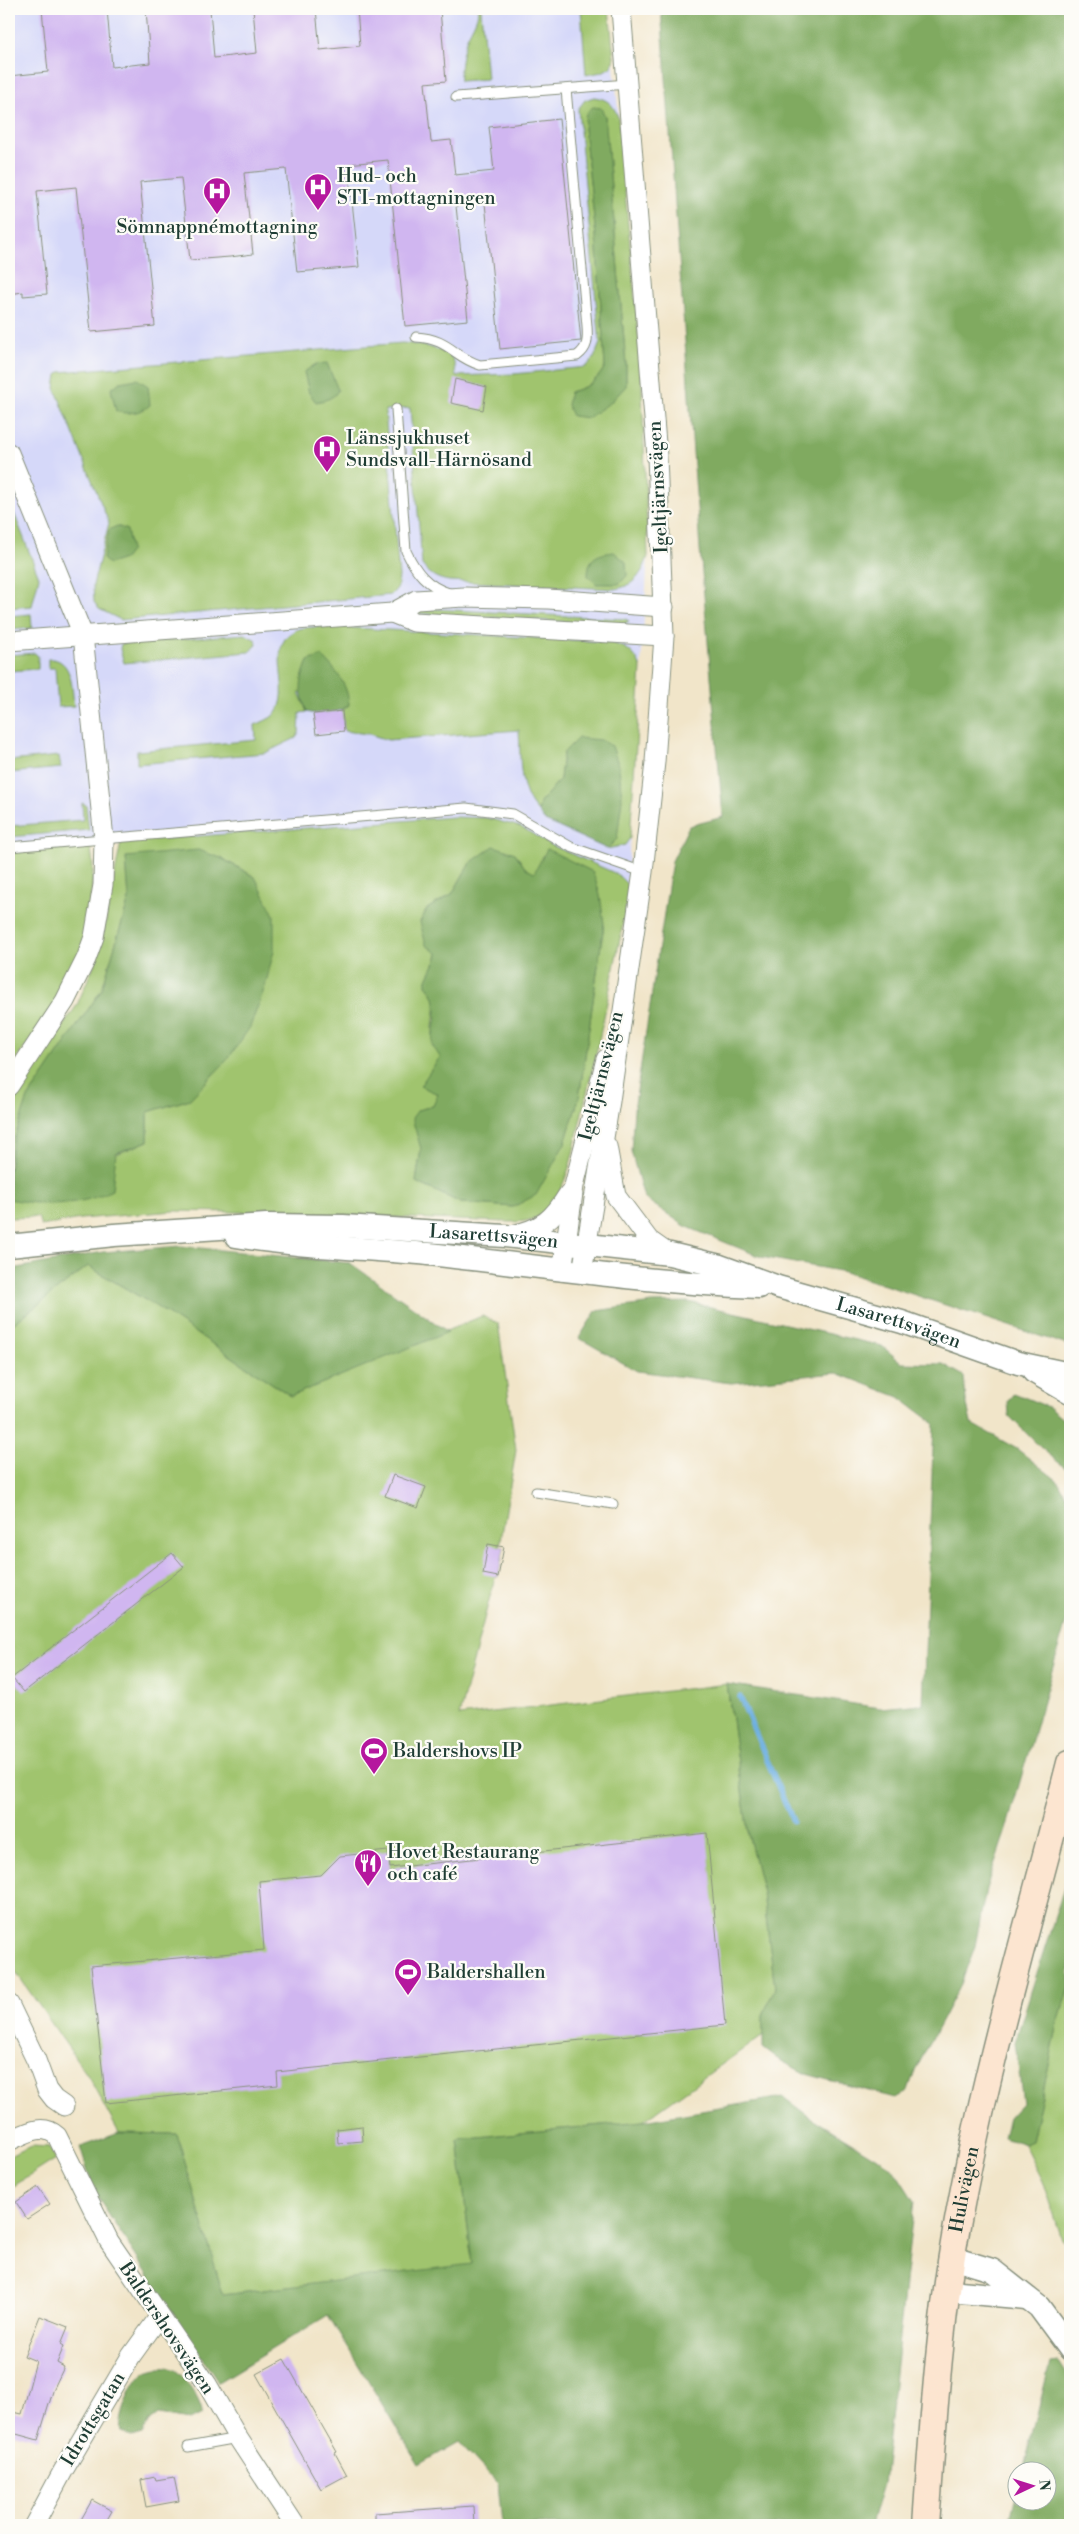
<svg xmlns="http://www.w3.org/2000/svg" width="1079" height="2534" viewBox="0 0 1079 2534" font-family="'Libre Bodoni',serif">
  <rect width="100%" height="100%" fill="#fdfcf7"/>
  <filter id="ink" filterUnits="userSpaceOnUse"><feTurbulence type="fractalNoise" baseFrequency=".02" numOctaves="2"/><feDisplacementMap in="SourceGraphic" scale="10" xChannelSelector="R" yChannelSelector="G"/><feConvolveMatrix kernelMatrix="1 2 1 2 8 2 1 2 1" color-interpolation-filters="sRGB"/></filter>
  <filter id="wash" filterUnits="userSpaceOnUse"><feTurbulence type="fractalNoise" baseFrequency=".0096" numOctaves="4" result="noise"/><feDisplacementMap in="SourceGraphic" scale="20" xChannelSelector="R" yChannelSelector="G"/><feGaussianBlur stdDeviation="1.12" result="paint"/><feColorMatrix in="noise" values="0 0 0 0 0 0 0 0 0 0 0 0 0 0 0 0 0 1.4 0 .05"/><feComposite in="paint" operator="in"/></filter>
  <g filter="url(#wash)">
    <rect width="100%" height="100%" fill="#f1e5c9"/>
    <polygon fill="#d5d8f9" points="9,9 609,9 641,363 648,556 627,884 617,874 551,845 521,827 487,818 453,817 9,853"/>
    <g fill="#a0c46e" stroke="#608051" fill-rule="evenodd">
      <path d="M478 9H481L487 79 460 81C459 69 462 51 467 38 471 28 478 19 478 9Z"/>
      <polygon points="581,9 609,9 614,58 611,67 602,72 586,75"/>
      <path d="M594 97C608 99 613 104 618 117L641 363 648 556C643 573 634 587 614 589L449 581C437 579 430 575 422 565L410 408 385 410 399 576 398 587 391 595 121 620 99 609 94 602 93 585 109 523 55 388 57 375 60 372 402 343C415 344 441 347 451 357 456 362 455 370 456 376L514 374 586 367 594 358 600 343 578 109 585 100ZM605 116 626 364V385L611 402 570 392C586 388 598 381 605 366L596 236 584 128Z"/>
      <polygon points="9,500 39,577 32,606 9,608"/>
      <polygon points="415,608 625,619 629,621 622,625 413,613"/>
      <polygon points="31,614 32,628 9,630 9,616"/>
      <path d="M336 627 606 642C625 646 634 650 641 668L630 838 625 845 607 849 617 839 563 753 560 779 540 803 538 812C517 790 521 758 519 730L388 740 369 734 344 731 342 711 349 705 299 692 307 712 300 713 299 733 296 738 265 753 137 764V751L256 740 255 725C262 722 270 719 275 714 295 693 264 647 294 631 301 626 326 627 336 627Z"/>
      <polygon points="245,634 256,640 257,645 249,652 124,663 120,649 121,644"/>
      <polygon points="35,653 38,656 38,669 9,671 9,655"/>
      <path d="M48 659C73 657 72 689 74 706L58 707 55 668H48Z"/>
      <polygon points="59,756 61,768 9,773 9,761"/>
      <polygon points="82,803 86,805 89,830 9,837 9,826 83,820"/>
      <path d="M453 817 487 818 521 827 551 845 617 874 627 884 628 900C613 971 600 1042 582 1113 574 1146 570 1186 545 1211 535 1222 520 1222 506 1222L293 1213 174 1211 81 1219 41 1226 38 1217 9 1218V1192V1199L148 1141V1112L190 1099 255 877 221 858 126 857 129 899 102 989 28 1098 12 1145 9 1171V1118L21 1088 77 1005 100 951 121 842ZM515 853 525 868 604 924 579 1098 565 1143 513 1207 461 1203 416 1182 421 1149 418 1110 433 1106 439 1094 421 1086 440 1057C438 1050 433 1041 433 1034 432 1015 442 1001 426 985 426 978 436 964 438 954L420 922 427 909 452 894 470 863Z"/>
      <path d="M90 845C95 867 93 885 89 906 86 925 84 944 77 962 62 1001 32 1036 9 1070V853Z"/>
      <polygon points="88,1266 157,1307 291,1396 482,1316 498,1323 516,1450 500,1546 504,1547 498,1577 495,1577 459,1716 727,1684 748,1833 763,1893 775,1988 763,2015 763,2035 643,2121 458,2139 472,2265 223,2295 177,2134 119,2133 88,2076 9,1962 9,1327"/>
      <polygon points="1070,1983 1070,2241 1067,2242 1061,2239 1041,2178 1024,2144 1032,2141 1059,2019"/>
      <polygon points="32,2146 49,2147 56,2159 9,2189 9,2156"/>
    </g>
    <g fill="#80aa61" stroke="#50744a">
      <polygon points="661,9 1070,9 1070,1346 845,1272 761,1257 685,1226 644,1198 631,1151 634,1110 672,861 689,826 723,817 700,549"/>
      <path d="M593 107 601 108 605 116 626 364V386L611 402 588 418 572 416 567 405 570 392C586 388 598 381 605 366L596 236 584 128 586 113Z"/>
      <path d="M327 363 338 390C334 399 325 400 316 402L309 393 304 372 316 364Z"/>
      <path d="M137 379 148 386 150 405C142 413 126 415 116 411L111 389 120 382Z"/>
      <polygon points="117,526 127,530 131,550 124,559 109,564 103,559 109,530"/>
      <path d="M614 552 626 562 627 576 619 584H596L588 576C588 557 597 554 614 552Z"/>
      <path d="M322 656C336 670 348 685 349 705 339 714 320 716 307 712 299 690 299 683 308 661Z"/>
      <polygon points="578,738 601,740 612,746 619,767 622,799 617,839 607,849 545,821 538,812 540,803 560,779 563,753"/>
      <path d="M494 846 515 853 525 868 534 873 547 849 593 872 600 895 604 924 579 1098 565 1143 536 1195 513 1207 461 1203 416 1182 421 1149 412 1118 418 1110 433 1106 438 1094 420 1086 440 1057 432 1045C433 1024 443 1002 426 985 426 977 436 964 438 954L426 945 420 922 427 909 452 894 470 863Z"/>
      <path d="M198 850 221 858 255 877 274 915V950L265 987 250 1027 228 1059 190 1099 148 1112V1141L116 1153 112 1190C79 1207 45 1206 9 1199V1171L12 1145 28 1098 102 989 129 899 126 857Z"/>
      <polygon points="181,1246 350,1263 448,1332 291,1396 157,1307 88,1266 9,1327 9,1305 13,1300 17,1268 103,1252"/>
      <polygon points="689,1302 882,1346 902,1363 943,1364 964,1376 966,1400 971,1423 1017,1449 1058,1481 1070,1503 1070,1608 1006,1830 986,1889 975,1946 961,1984 914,2073 907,2093 895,2098 806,2074 776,2058 763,2048 763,2015 775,1988 763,1893 748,1833 727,1684 880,1708 923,1704 934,1423 899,1397 837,1373 731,1383 637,1371 579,1338 596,1311 652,1303"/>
      <polygon points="1014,1393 1048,1407 1070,1425 1070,1472 1040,1447 1009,1416 1008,1401"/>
      <polygon points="1070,1869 1070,1983 1059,2019 1032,2141 1024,2144 1004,2137 1009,2118 1023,2103 1015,2042"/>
      <polygon points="783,2097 807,2115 893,2168 914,2201 883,2484 871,2525 502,2525 498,2484 459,2442 419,2465 328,2315 218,2382 94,2192 80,2147 119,2133 177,2134 223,2295 472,2264 458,2139 643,2121"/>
      <polygon points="1059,2362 1070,2379 1070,2525 1009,2525 1016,2496 1016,2502 1046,2502 1046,2472 1023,2471 1050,2363"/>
      <path d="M157 2368C161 2368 169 2367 173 2369 183 2373 203 2403 202 2414L190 2420 158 2415 150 2420 142 2434 130 2437 121 2431C118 2416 133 2381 145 2372 148 2370 153 2369 157 2368Z"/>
    </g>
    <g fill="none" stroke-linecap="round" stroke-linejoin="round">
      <polyline stroke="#6cafe1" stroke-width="5.5" points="740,1697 793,1821"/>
    </g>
    <g id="blocks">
      <g fill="#d0b6f0">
        <polygon points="42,9 107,9 112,67 150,63 146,9 210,9 214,58 257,53 253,9 316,9 320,50 360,46 357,9 440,9 446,81 425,83 431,142 451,140 455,175 494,171 489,127 559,119 581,341 500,349 485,203 456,206 468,320 405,326 388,160 348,164 359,267 297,272 286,169 244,173 253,254 230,257 190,260 181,178 140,182 155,326 91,332 76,187 37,191 47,294 23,296 23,292 9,294 9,76 48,72"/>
        <polygon points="455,379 487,387 483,410 451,403"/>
        <polygon points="342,711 344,731 316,734 313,714"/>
        <polygon points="393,1475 426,1487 418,1508 385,1496"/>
        <polygon points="488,1544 504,1547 498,1577 483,1574"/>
        <polygon points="172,1553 184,1567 24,1692 12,1678"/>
        <polygon points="707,1833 725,2025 277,2072 278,2085 106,2103 91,1966 264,1950 259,1881 321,1875 340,1856 388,1851 390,1868"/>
        <polygon points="362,2126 363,2141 338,2143 337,2129"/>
        <polygon points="38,2187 50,2204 27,2219 16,2202"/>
        <polygon points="40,2316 68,2327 61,2344 64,2346 57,2363 64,2367 54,2388 38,2440 9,2432 9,2411 22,2414 36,2361 24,2356"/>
        <polygon points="284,2359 337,2452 335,2453 347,2475 321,2489 256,2374"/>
        <polygon points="155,2477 156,2480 174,2477 179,2501 146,2507 141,2480"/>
        <polygon points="92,2500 112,2511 104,2525 78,2525"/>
        <polygon points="473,2506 474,2525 375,2525 375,2513"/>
      </g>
    </g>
  </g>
  <g filter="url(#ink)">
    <use href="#blocks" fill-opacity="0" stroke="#88917e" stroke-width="1"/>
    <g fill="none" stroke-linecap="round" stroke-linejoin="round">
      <g stroke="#88917e" stroke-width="11">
        <g id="service">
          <polyline points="456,97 628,84"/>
          <path d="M416 337C450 339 453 357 480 365L577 356C588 348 588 340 587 326L566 89"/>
          <path d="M396 409 406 551C416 572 427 586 449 593"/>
          <polyline points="9,847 466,808 513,814 571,847 643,872"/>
          <polyline points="536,1492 613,1504"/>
          <polyline points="188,2447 238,2438"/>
        </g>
      </g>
      <g stroke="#88917e" stroke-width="21">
        <g id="minor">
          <polyline points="9,453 83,635 104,839 103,885 94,937 86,959 65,1001 9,1086"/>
          <polyline points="392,613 414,622 664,636"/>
          <polyline points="9,641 392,613 416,600 464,597 548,599 664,607"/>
          <polyline points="607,1146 616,1196 649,1240 669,1254"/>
          <path d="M511 1235C542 1229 553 1219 569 1193"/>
          <polyline points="562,1271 574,1186 606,1059"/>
          <polyline points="582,1273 610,1101 643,872 655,762 664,636 657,456 621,9"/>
          <polyline points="9,2004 36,2060 47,2090 54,2099 64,2106"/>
          <path d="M9 2141C25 2134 42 2122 57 2136L109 2241 207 2384 238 2438 295 2525"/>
          <polyline points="34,2525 63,2471 131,2356 159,2317"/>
        </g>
      </g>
      <g stroke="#88917e" stroke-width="25">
        <g id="tertiary">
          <path d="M236 1236C300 1247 364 1248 428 1254 538 1266 648 1283 759 1287"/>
          <path id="s1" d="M9 1246 114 1235 266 1225 343 1226 505 1236 670 1254 720 1266 778 1287 902 1322 1018 1363 1070 1374"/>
          <polyline points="1034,1372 1070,1393"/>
          <polyline points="952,2258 992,2270 1039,2307 1070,2349"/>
          <polyline points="949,2291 1026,2298"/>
        </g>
      </g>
      <g stroke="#88917e" stroke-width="29">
        <g id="secondary">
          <path id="s2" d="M926 2525C933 2426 939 2324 957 2226 985 2069 1031 1917 1070 1763"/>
        </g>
      </g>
      <use href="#service" stroke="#fff" stroke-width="9"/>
      <use href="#minor" stroke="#fff" stroke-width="19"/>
      <use href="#tertiary" stroke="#fff" stroke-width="22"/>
      <use href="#secondary" stroke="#fce5d0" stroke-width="26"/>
    </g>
  </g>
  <defs>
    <g id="hospital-pin" transform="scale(1.4375)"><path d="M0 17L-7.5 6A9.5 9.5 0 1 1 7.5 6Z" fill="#b5179e" stroke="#fdfcf7"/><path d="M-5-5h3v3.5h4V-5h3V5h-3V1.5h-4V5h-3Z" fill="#fff"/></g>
    <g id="stadium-pin" transform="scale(1.4375)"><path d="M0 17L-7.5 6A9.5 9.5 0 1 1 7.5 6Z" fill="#b5179e" stroke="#fdfcf7"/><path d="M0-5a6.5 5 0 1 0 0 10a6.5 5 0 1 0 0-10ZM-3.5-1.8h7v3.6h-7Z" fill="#fff"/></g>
    <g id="restaurant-pin" transform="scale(1.4375)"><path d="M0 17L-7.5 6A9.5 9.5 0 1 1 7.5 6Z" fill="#b5179e" stroke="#fdfcf7"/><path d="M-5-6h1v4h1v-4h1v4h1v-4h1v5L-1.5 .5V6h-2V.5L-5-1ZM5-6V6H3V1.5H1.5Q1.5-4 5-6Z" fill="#fff"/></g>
  </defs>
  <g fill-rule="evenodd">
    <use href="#hospital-pin" x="318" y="187"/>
    <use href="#hospital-pin" x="217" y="191"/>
    <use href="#hospital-pin" x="327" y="449"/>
    <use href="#stadium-pin" x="374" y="1751"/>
    <use href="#restaurant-pin" x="368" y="1863"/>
    <use href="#stadium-pin" x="408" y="1972"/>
  </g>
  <g text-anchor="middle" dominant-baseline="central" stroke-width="4.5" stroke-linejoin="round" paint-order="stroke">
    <g font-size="19" fill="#1f3d34" stroke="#fdfcf7" text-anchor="start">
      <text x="337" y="176">Hud- och<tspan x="337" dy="22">STI-mottagningen</tspan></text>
      <text x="217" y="227" text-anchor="middle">Sömnappnémottagning</text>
      <text x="346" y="438">Länssjukhuset<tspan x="346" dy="22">Sundsvall-Härnösand</tspan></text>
      <text x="393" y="1751">Baldershovs IP</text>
      <text x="387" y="1852">Hovet Restaurang<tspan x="387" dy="22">och café</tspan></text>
      <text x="427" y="1972">Baldershallen</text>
    </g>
    <g font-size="19" fill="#1f3d34" stroke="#fdfcf7">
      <text transform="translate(658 487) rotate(-93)">Igeltjärnsvägen</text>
      <text transform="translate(601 1076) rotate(-76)">Igeltjärnsvägen</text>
      <text stroke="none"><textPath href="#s1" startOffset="486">Lasarettsvägen</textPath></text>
      <text stroke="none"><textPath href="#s1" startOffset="902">Lasarettsvägen</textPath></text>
      <text stroke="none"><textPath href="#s2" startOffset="338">Hulivägen</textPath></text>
      <text transform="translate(167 2328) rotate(56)">Baldershovsvägen</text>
      <text transform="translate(93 2419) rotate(-59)">Idrottsgatan</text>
    </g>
  </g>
  <rect width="1079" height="2534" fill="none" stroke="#fdfcf7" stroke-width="30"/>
  <g transform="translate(1032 2486) rotate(86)"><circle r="24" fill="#fdfcf7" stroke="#a4b0a9"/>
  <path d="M0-4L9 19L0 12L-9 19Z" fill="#b5179e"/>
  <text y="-8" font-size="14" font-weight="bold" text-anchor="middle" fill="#1f3d34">N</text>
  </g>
</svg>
